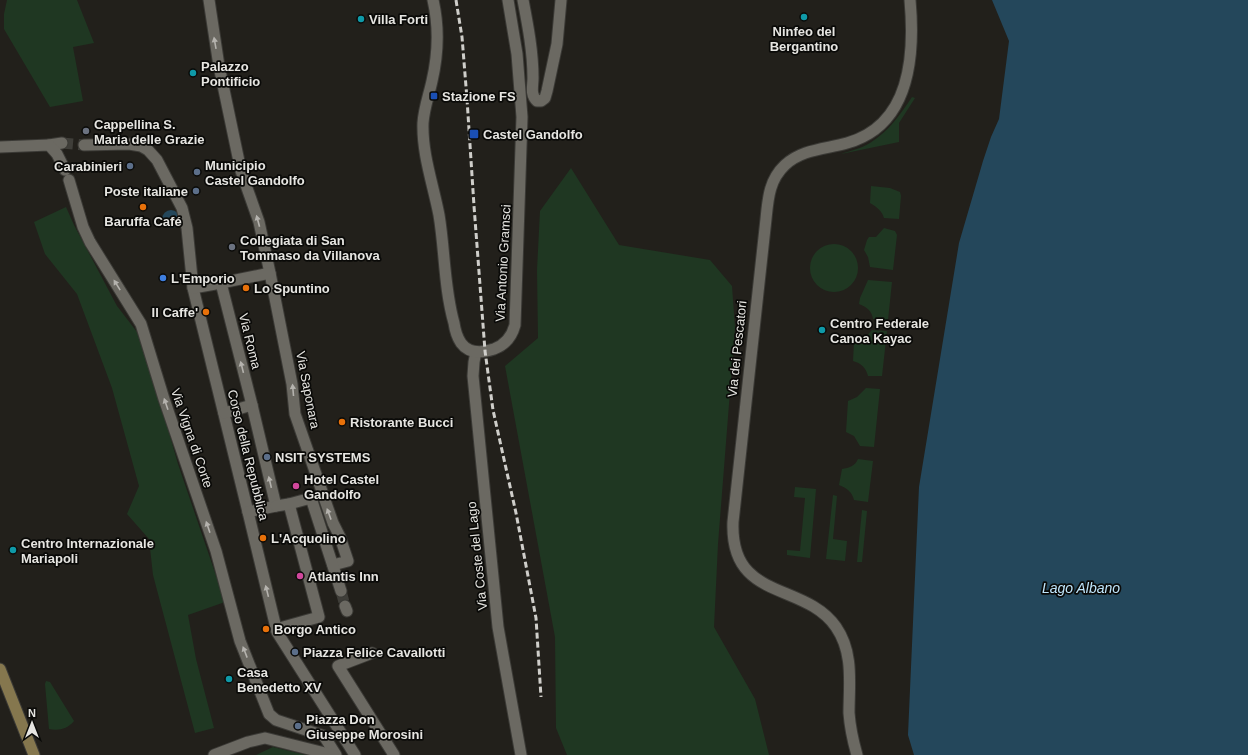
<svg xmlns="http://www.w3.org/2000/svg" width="1248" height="755" viewBox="0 0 1248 755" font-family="Helvetica,sans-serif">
  <rect width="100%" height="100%" fill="#22201b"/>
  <g fill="#1f3722">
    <polygon points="7,0 77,0 94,43 73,47 83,101 50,107 4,29 4,14"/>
    <path d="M912 97 915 98 899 123V142L841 154C850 151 862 148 870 143 889 131 900 115 912 97Z"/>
    <polygon points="571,168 619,245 710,260 732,286 735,328 718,544 714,627 755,699 769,755 567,755 556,728 555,637 505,366 538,338 537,270 540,211"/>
    <path d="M871 186 890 188 900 192 901 196 899 219 884 218C882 211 877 207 870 203Z"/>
    <polygon points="66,207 74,225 117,306 137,332 164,415 178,464 225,602 188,615 196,659 214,728 195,733 153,575 149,539 127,514 139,486 112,388 77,294 45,254 34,222"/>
    <polygon points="884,228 895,231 897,235 893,270 870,267 868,257 864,250 867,240 869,237 876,237"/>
    <circle cx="834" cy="268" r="24"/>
    <path d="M868 280 892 282 888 320 873 319C872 311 867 307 859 304L860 298Z"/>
    <path d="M872 330 887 331 882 376H868C866 368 861 363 853 361L854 342 865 338Z"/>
    <polygon points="866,388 880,389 874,447 860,446 854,436 846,432 848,401 857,397"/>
    <path d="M858 459 873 461 868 502 854 500C852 492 847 488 839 485L842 469C849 468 855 466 858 459Z"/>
    <polygon points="795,487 816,489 810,558 787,555 787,550 800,551 805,498 794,497"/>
    <polygon points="833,495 837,496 833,539 847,541 845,561 826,559"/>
    <polygon points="862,510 867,511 862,562 857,562"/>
    <path d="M46 681 50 682 74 721C67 729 59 731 49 729L45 684Z"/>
    <polygon points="273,747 306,755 256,755"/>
  </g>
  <g fill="#24475b">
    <polygon points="992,0 1248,0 1248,755 914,755 908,735 919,487 959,243 983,161 991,137 999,119 1009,41"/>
    <circle cx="171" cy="219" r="9"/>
  </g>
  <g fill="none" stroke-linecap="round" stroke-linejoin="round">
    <polyline stroke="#3f3e39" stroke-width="11" stroke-dasharray="11 5.5" stroke-linecap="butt" points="62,143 84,145"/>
    <polyline stroke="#3f3e39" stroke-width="11" stroke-dasharray="11 5.5" stroke-linecap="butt" points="341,591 345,606"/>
    <g stroke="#3b3a36" stroke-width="13">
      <g id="pedestrian">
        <polyline points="49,145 62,143"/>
        <polyline points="84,145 129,144 141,146 148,150 157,160 182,208 187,228 193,288 248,512"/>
        <polyline points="193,288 221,283"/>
        <polyline points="224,413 252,405"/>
        <polyline points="276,629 319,617 289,504"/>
      </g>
    </g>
    <g stroke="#3b3a36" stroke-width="13">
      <g id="minor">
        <polyline points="209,0 219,66 241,171 259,222 270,273 292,384 295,414 333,523 340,537 348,561 333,565"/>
        <path d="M523 0C528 26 533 52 533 78 533 86 530 95 537 101H541L545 98 547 91 557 44 561 0"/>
        <polyline points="0,147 49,145 57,154 65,170"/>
        <polyline points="69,180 83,227 90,242 141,324 164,399 216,551 240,641 269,714 276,720 324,736 336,755"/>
        <polyline points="270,273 221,283 252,405 276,506 248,512 277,632 355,755"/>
        <polyline points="476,352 474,362 473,376 498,627 521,755"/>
        <polyline points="276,506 289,504 311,498 341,591"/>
        <polyline points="345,606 347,611"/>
        <polyline points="372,653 338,666 394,755"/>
        <path d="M857 755C853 741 850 727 849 713 849 684 854 653 836 627 804 581 730 602 733 522L766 219C768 199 769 180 785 165 802 149 826 149 847 143 911 125 915 55 910 0"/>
      </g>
    </g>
    <g stroke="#3b3a36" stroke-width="13">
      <g id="tertiary">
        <path d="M433 0C439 26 438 55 432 81 429 95 424 108 423 123 422 154 433 184 439 215 445 251 444 288 454 323 455 330 457 337 461 343 469 354 482 353 494 349 505 345 512 336 515 325L522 117 517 54 508 0"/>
        <polyline points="214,755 248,742 265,738 333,755"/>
      </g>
    </g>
    <g stroke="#3b3a36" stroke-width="13">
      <polyline id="secondary" points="0,669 34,755"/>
    </g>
    <use href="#pedestrian" stroke="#6b6962" stroke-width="11"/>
    <use href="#minor" stroke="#6b6962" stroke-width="11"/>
    <use href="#tertiary" stroke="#6b6962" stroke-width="11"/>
    <use href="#secondary" stroke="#85774e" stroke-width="11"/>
    <polyline stroke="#cfceca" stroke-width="3" stroke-dasharray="6 3" stroke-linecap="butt" points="456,0 462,37 467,99 474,206 485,351 493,410 516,513 536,618 541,697"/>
  </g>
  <defs><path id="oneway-solid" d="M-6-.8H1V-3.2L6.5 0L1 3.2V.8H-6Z"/></defs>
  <g fill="#b5b3ae">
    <use href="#oneway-solid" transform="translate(215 43) rotate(-100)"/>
    <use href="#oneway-solid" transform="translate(258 221) rotate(-105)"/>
    <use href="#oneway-solid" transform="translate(117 285) rotate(-122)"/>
    <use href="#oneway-solid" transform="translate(242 367) rotate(-104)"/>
    <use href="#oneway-solid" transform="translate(293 390) rotate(-95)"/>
    <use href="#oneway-solid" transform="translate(166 404) rotate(-109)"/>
    <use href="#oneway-solid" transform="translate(270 482) rotate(-103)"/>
    <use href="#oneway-solid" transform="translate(329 514) rotate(-110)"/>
    <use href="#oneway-solid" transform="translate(208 527) rotate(-109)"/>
    <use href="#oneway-solid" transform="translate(267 591) rotate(-104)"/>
    <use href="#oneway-solid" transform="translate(245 652) rotate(-111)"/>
  </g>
  <g fill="#0f9aa8" stroke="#0a0a08" stroke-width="1.5">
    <circle cx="804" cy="17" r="4"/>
    <circle cx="361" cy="19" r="4"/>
    <circle cx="193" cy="73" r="4"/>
    <circle cx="822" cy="330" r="4"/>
    <circle cx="13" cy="550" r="4"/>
    <circle cx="229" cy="679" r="4"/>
  </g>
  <g fill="#1a4fb4" stroke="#0a0a08" stroke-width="1.5">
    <rect x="430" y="92" width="8" height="8" rx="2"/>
    <rect x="469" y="129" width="10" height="10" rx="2"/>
  </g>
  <g fill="#6b7280" stroke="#0a0a08" stroke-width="1.5">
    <circle cx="86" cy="131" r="4"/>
    <circle cx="232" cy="247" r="4"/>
  </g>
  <g fill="#5c6f8a" stroke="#0a0a08" stroke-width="1.5">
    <circle cx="130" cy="166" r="4"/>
    <circle cx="197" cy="172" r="4"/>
    <circle cx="196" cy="191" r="4"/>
    <circle cx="267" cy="457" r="4"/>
    <circle cx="295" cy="652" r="4"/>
    <circle cx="298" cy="726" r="4"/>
  </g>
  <g fill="#e8710a" stroke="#0a0a08" stroke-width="1.5">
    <circle cx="143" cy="207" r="4"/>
    <circle cx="246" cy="288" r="4"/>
    <circle cx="206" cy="312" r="4"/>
    <circle cx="342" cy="422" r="4"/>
    <circle cx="263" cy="538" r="4"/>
    <circle cx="266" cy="629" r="4"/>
  </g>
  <circle fill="#3f7fe0" stroke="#0a0a08" stroke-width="1.5" cx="163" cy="278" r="4"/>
  <g fill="#d1479c" stroke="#0a0a08" stroke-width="1.5">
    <circle cx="296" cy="486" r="4"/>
    <circle cx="300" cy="576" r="4"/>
  </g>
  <g text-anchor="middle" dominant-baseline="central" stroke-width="3.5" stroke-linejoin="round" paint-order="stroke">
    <g font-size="13" font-weight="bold" fill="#e6e5e1" stroke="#0a0a08" text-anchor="start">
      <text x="369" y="19">Villa Forti</text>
      <text x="804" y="31" text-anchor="middle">Ninfeo del<tspan x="804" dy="15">Bergantino</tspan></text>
      <text x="201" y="66">Palazzo<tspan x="201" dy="15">Pontificio</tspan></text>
      <text x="442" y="96">Stazione FS</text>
      <text x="94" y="124">Cappellina S.<tspan x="94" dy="15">Maria delle Grazie</tspan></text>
      <text x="483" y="134">Castel Gandolfo</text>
      <text x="205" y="165">Municipio<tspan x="205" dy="15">Castel Gandolfo</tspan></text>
      <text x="122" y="166" text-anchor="end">Carabinieri</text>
      <text x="188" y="191" text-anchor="end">Poste italiane</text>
      <text x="143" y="221" text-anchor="middle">Baruffa Café</text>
      <text x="240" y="240">Collegiata di San<tspan x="240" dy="15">Tommaso da Villanova</tspan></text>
      <text x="171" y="278">L'Emporio</text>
      <text x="254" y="288">Lo Spuntino</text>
      <text x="198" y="312" text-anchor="end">Il Caffe'</text>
      <text x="830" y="323">Centro Federale<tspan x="830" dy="15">Canoa Kayac</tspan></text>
      <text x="350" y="422">Ristorante Bucci</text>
      <text x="275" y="457">NSIT SYSTEMS</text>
      <text x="304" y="479">Hotel Castel<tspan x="304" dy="15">Gandolfo</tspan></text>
      <text x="271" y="538">L'Acquolino</text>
      <text x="21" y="543">Centro Internazionale<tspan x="21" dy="15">Mariapoli</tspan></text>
      <text x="308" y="576">Atlantis Inn</text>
      <text x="274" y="629">Borgo Antico</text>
      <text x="303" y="652">Piazza Felice Cavallotti</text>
      <text x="237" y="672">Casa<tspan x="237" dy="15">Benedetto XV</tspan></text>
      <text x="306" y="719">Piazza Don<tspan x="306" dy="15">Giuseppe Morosini</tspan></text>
    </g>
    <g font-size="13" fill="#e6e5e1" stroke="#0a0a08">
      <text transform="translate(503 263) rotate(-87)">Via Antonio Gramsci</text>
      <text transform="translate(250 341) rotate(76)">Via Roma</text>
      <text transform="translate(737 349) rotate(-84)">Via dei Pescatori</text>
      <text transform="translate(308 390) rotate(79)">Via Saponara</text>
      <text transform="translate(192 438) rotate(71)">Via Vigna di Corte</text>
      <text transform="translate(248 455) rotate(76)">Corso della Repubblica</text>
      <text transform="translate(477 556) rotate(-96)">Via Coste del Lago</text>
    </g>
    <g font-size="14" font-style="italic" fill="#bfe5fb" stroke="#0a0a08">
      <text x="1081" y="588">Lago Albano</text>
    </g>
  </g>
  <g transform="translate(32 723)" stroke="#0a0a08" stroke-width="3" paint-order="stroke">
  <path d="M0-3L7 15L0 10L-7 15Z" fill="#e6e5e1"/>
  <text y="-6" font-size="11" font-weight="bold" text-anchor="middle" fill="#e6e5e1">N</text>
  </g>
</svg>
